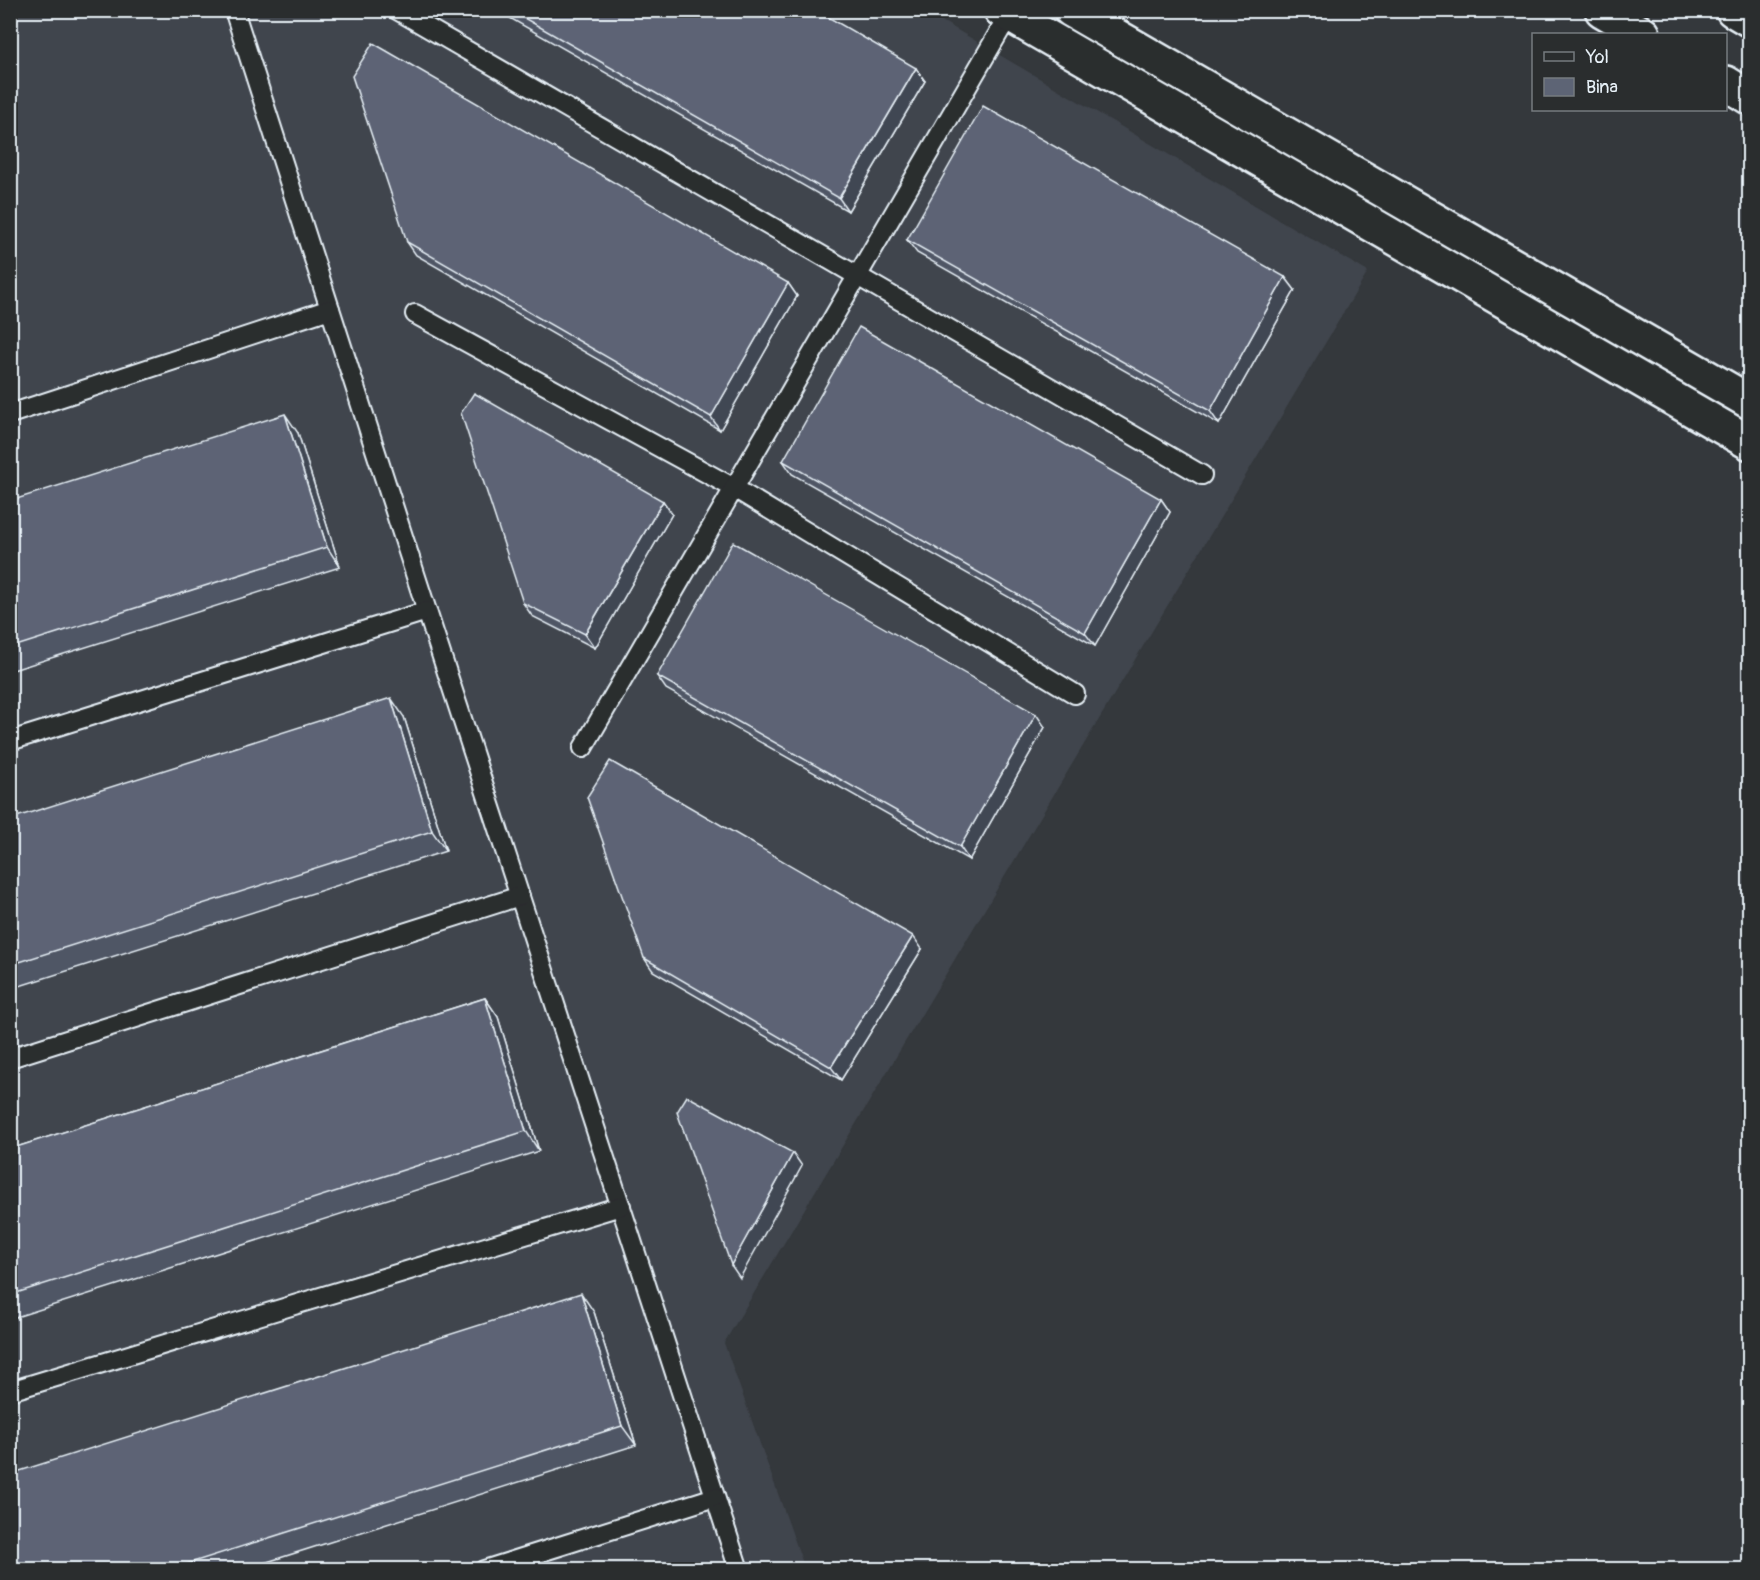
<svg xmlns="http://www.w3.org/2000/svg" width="1760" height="1580" viewBox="0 0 1760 1580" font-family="Pangolin,sans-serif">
  <rect width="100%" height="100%" fill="#34383c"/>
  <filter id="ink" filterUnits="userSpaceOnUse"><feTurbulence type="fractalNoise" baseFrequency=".0167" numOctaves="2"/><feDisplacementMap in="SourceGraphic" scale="12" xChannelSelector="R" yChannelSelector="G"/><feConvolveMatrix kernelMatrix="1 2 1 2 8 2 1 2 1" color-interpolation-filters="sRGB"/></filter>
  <g filter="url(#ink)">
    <polygon fill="#40454d" points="11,11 925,11 1368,272 724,1343 805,1569 11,1570"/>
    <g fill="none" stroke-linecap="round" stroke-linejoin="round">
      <g stroke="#e8f1f8" stroke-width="22">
        <g id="service">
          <polyline points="234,10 427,611 739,1570"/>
          <polyline points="397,10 1202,475"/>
          <polyline points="415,314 734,488 1075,694"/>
          <polyline points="10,414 330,309"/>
          <polyline points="10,741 427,611"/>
          <polyline points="583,748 1009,15"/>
          <polyline points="10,1058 520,896"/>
          <polyline points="10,1391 621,1206"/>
          <polyline points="484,1570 715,1497"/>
        </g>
      </g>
      <g stroke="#e8f1f8" stroke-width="38">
        <g id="tertiary">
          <polyline points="1001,10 1750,443"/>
          <polyline points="1071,10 1750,402"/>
        </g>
      </g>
      <g stroke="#e8f1f8" stroke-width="38">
        <g id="trunk">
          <polyline points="1602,10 1643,34"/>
          <polyline points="1733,10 1750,20"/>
          <polyline points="1726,83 1750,98"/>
        </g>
      </g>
      <use href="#service" stroke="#2a2d2e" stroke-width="18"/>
      <use href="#tertiary" stroke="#2a2d2e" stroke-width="33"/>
      <use href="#trunk" stroke="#2a2d2e" stroke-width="33"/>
    </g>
    <g fill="#505665" stroke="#e8f1f8" stroke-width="1.5">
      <polygon points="496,10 816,10 925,81 848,211"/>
      <polygon points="907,240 1285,277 1295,290 1219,424 917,253"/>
      <polygon points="407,242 788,283 797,296 720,430 416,255"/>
      <polygon points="298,433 340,567 10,671 10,501"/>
      <polygon points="783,461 1161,499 1170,512 1095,646 792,474"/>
      <polygon points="663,501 672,514 595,648 532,616 523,603"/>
      <polygon points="657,676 1045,727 969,860 666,689"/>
      <polygon points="404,717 446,851 10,989 10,819"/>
      <polygon points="922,949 841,1080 653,971 644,958"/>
      <polygon points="485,998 498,1017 539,1151 10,1319 10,1149"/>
      <polygon points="594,1312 636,1445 245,1569 10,1569"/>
    </g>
    <g fill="#414652" stroke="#e8f1f8" stroke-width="1.5">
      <polygon points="916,68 925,81 848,211 839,198"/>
      <polygon points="1285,277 1295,290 1219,424 1210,411"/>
      <polygon points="788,283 797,296 720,430 711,417"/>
      <polygon points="285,414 298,433 340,567 327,547"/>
      <polygon points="1161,499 1170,512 1095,646 1085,633"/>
      <polygon points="663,501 672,514 595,648 585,634"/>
      <polygon points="391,698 404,717 446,851 432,831"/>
      <polygon points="1036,714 1045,727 969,860 960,847"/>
      <polygon points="913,936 922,949 841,1080 831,1067"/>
      <polygon points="485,998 498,1017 539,1151 526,1131"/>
      <polygon points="793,1153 802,1166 740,1278 731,1265"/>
      <polygon points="581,1293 594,1312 636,1445 622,1426"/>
    </g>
    <g fill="#5d6475" stroke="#e8f1f8" stroke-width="1.5">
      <polygon points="510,10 816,10 916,68 839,198"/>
      <polygon points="373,43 788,283 711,417 407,242 352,76"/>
      <polygon points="983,106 1285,277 1210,411 907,240"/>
      <polygon points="859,327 1161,499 1085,633 783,461"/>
      <polygon points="474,393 663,501 585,634 523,603 461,413"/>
      <polygon points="285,414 327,547 10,648 10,501"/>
      <polygon points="733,542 1036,714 960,847 657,676"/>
      <polygon points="391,698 432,831 10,965 10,819"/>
      <polygon points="610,761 913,936 831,1067 644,958 587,797"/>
      <polygon points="485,998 526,1131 10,1295 10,1149"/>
      <polygon points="687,1096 793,1153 731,1265 677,1112"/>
      <polygon points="581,1293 622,1426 171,1569 10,1569 10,1474"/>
    </g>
  </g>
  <rect width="1760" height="1580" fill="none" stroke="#2a2d2e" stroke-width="36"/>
  <rect x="18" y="18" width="1724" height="1544" fill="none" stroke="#e8f1f8" stroke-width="2" filter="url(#ink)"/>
  <rect x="1532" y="33" width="195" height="78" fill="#2a2d2e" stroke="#767b7f" stroke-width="1.5"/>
  <rect x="1544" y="52" width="30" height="9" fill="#2a2d2e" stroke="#767b7f" stroke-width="1.5"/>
  <text x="1586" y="63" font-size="18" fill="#e8f1f8">Yol</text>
  <rect x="1544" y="78" width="30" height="18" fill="#5d6475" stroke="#767b7f" stroke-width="1.5"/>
  <text x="1586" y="93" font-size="18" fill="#e8f1f8">Bina</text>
</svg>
